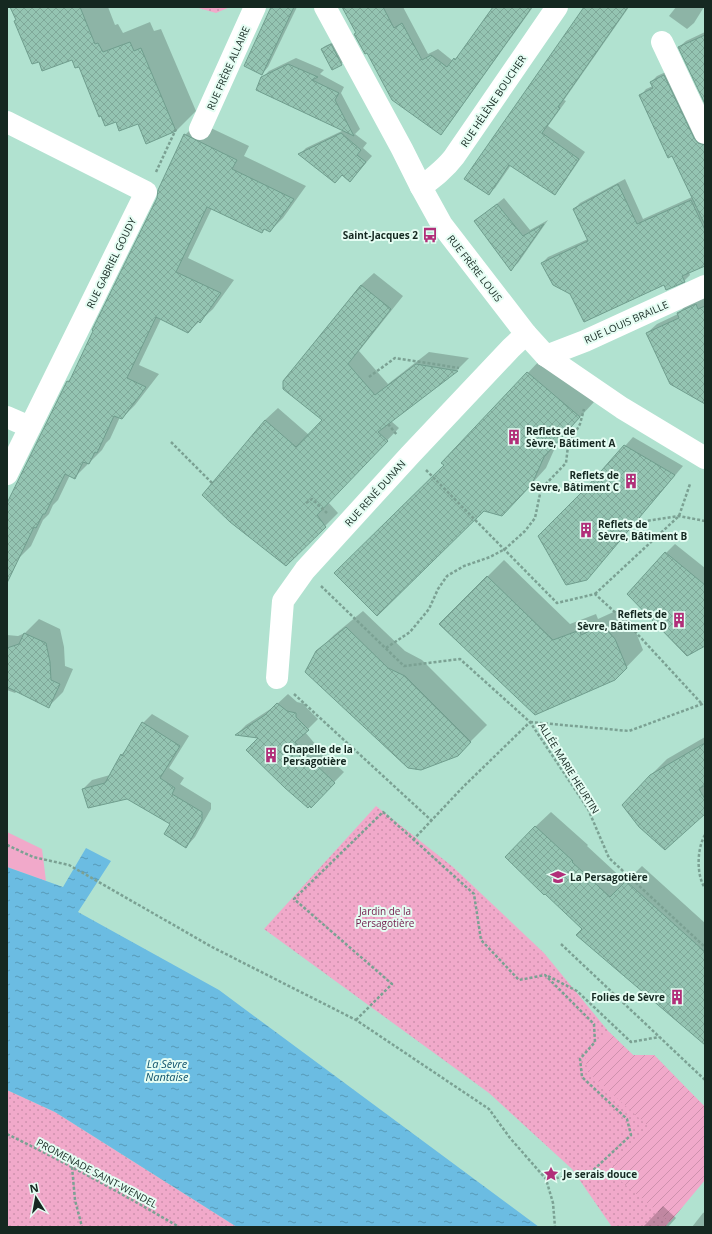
<svg xmlns="http://www.w3.org/2000/svg" width="712" height="1234" viewBox="0 0 712 1234" font-family="'Open Sans',sans-serif">
  <defs>
    <pattern id="park-dots" width="8" height="8" patternUnits="userSpaceOnUse"><rect width="8" height="8" fill="#f1a9ca"/><path d="M2 2h.1M6 6h.1" fill="none" stroke="#ce91ad" stroke-width="1.8" stroke-linecap="round"/></pattern>
    <pattern id="garden-furrows" width="10" height="10" patternUnits="userSpaceOnUse"><rect width="10" height="10" fill="#f1a9ca"/><path d="M-1 1l2-2M0 10L10 0M9 11l2-2" fill="none" stroke="#ce91ad"/></pattern>
    <pattern id="water-ripples" width="26" height="14" patternUnits="userSpaceOnUse"><rect width="26" height="14" fill="#6bbce2"/><path d="M2 4q2-2 4 0t4 0M15 11q2-2 4 0t4 0" fill="none" stroke="#5799b7"/></pattern>
    <pattern id="building-cross-hatch" width="8" height="8" patternUnits="userSpaceOnUse"><rect width="8" height="8" fill="#94c4b2"/><path d="M0 0l8 8M0 8l8-8" fill="none" stroke="#7fa899"/></pattern>
  </defs>
  <rect width="100%" height="100%" fill="#b1e2d0"/>
  <polygon fill="#f1a9ca" points="7,832 42,849 46,881 7,867"/>
  <g fill="url(#park-dots)">
    <polygon points="195,7 230,7 216,13"/>
    <polygon points="376,806 453,867 544,953 609,1032 633,1055 654,1055 705,1107 705,1179 665,1227 612,1227 572,1169 489,1093 264,929"/>
    <polygon points="7,1090 55,1112 237,1227 7,1227"/>
  </g>
  <polygon fill="url(#garden-furrows)" points="609,1032 633,1055 654,1055 705,1107 705,1180 670,1222 609,1171 649,1127 588,1072 585,1056"/>
  <polygon fill="url(#water-ripples)" points="86,848 111,861 78,912 219,990 539,1227 237,1227 55,1112 7,1090 7,867 63,887"/>
  <g fill="#0003">
    <polygon points="17,7 108,7 115,25 118,24 123,33 150,22 154,31 161,29 196,111 176,131 147,143 138,122 116,120 80,66 72,59 17,19"/>
    <polygon points="273,7 297,7 268,67 262,74"/>
    <polygon points="343,7 403,7 428,54 438,49 453,61 461,53 493,7 533,7 447,127 441,134 357,32"/>
    <polygon points="586,7 629,7 564,100 566,101 548,126 585,152 561,187 555,194 511,165 495,188 488,194"/>
    <polygon points="676,7 704,7 694,23 687,29 669,16"/>
    <polygon points="705,32 705,101 679,47 686,41"/>
    <polygon points="334,42 345,61 333,69 322,49 325,46"/>
    <polygon points="296,58 324,70 320,74 344,87 341,93 360,129 355,134 367,143 363,148 372,156 350,181 342,174 300,154 306,148 344,130 262,78 269,71"/>
    <polygon points="670,70 705,137 705,265 689,272 690,275 684,281 571,293 542,263 548,257 588,239 574,209 580,203 625,179 643,219 692,197 672,155 640,96 646,89 653,86 651,82 657,76"/>
    <polygon points="198,122 249,146 244,156 306,186 283,218 270,231 265,228 261,232 212,208 188,258 234,280 213,309 188,332 161,319 139,365 159,374 135,405 122,418 120,417 110,439 106,443 102,450 74,478 70,475 58,500 53,505 49,514 43,520 31,546 18,559 7,560 7,506 68,381 72,377 158,198 185,135"/>
    <polygon points="504,198 530,230 548,220 518,263 511,269 476,221"/>
    <polygon points="374,273 403,296 359,351 388,384 429,352 469,358 457,370 391,421 399,428 328,502 338,513 286,565 265,420 278,408 309,435 324,420 284,382 361,285"/>
    <polygon points="705,296 705,403 647,333 657,324 678,314 687,304"/>
    <polygon points="542,358 594,402 558,441 546,468 517,500 445,465 443,463"/>
    <polygon points="633,437 683,466 595,570 588,488"/>
    <polygon points="675,544 705,568 705,645 666,553"/>
    <polygon points="504,560 570,624 596,614 598,619 620,609 632,622 643,650 615,679 440,624"/>
    <polygon points="363,611 405,651 422,660 487,725 457,755 317,652 334,635"/>
    <polygon points="39,619 60,629 64,647 65,666 73,669 63,692 48,707 17,691 15,693 7,690 7,635 18,636 25,633"/>
    <polygon points="288,694 297,702 305,704 306,707 318,719 305,732 322,752 344,772 311,806 260,738 237,734 246,725 275,706"/>
    <polygon points="152,714 189,736 169,768 184,778 180,784 211,803 211,809 195,837 186,847 172,823 128,797 83,789 92,780 110,775 121,755 127,749 143,723"/>
    <polygon points="705,737 705,813 650,776 667,759"/>
    <polygon points="551,812 588,845 587,846 626,882 642,866 705,923 705,1044 583,929 535,827"/>
    <polygon points="663,1206 676,1218 668,1227 643,1227"/>
    <polygon points="705,1212 705,1227 692,1227 703,1213"/>
  </g>
  <g fill="url(#building-cross-hatch)" stroke="#709e8e">
    <polygon points="10,7 80,7 95,44 98,43 103,52 130,42 134,51 141,48 176,131 146,144 138,124 119,131 116,122 105,126 101,116 99,117 79,67 75,68 72,60 42,71 39,62 32,64 14,21 16,20"/>
    <polygon points="271,7 294,7 262,75 244,66"/>
    <polygon points="342,7 383,7 394,28 402,23 422,60 431,55 447,67 454,58 455,60 493,7 532,7 441,135 392,100 367,53 365,54 354,34 356,33"/>
    <polygon points="584,7 628,7 558,107 560,108 542,133 579,159 555,195 509,165 489,195 464,179"/>
    <polygon points="705,35 705,104 678,47"/>
    <polygon points="331,44 342,65 332,70 321,49"/>
    <polygon points="288,64 318,77 312,80 339,93 335,100 354,136 256,90 261,77"/>
    <polygon points="664,75 694,138 698,143 705,145 705,225 672,156 668,158 639,95 653,88 650,82"/>
    <polygon points="341,133 361,150 357,155 366,162 350,182 342,175 335,183 298,154"/>
    <polygon points="184,134 237,160 232,169 294,199 270,232 264,229 262,233 207,207 176,272 221,293 200,323 198,321 188,333 156,317 127,378 146,387 122,419 114,416 97,453 95,452 89,464 83,462 75,479 65,474 45,514 43,514 36,528 34,527 7,583 7,503 67,381 69,382 93,331 92,330 157,198 158,190"/>
    <polygon points="618,184 637,224 691,200 705,230 705,266 682,276 685,282 666,290 664,285 584,322 570,294 553,285 541,263 588,241 573,209"/>
    <polygon points="497,204 523,236 544,224 511,271 474,221"/>
    <polygon points="361,285 391,309 348,364 375,395 416,364 458,371 378,432 388,441 317,515 326,527 286,566 230,522 202,495 265,420 296,447 322,420 283,389 283,381"/>
    <polygon points="696,304 698,309 705,306 705,404 670,384 646,333 679,318 677,313"/>
    <polygon points="527,372 580,417 544,457 532,484 502,516 484,511 377,616 334,573 444,465 441,463"/>
    <polygon points="624,445 675,475 587,580 566,585 538,536 587,487"/>
    <polygon points="665,552 705,585 705,646 687,656 627,594"/>
    <polygon points="487,576 553,640 580,630 581,635 603,625 615,639 627,668 615,680 535,715 439,624"/>
    <polygon points="346,627 388,668 405,676 471,742 458,756 421,770 408,768 305,672 316,651"/>
    <polygon points="24,633 46,643 50,662 51,680 60,684 49,708 7,687 7,648 19,644"/>
    <polygon points="277,703 287,711 296,713 296,717 309,730 295,742 312,761 335,783 311,808 310,806 308,808 285,788 246,750 258,738 235,735 265,715"/>
    <polygon points="142,722 180,746 160,778 175,788 172,794 202,812 202,820 186,848 164,834 170,824 127,799 88,808 82,789 105,783 121,754 122,756"/>
    <polygon points="705,743 705,785 699,789 705,799 705,814 665,850 639,827 622,805 650,775"/>
    <polygon points="535,826 573,861 572,862 610,897 626,881 705,952 705,1045 576,935 582,929 545,894 544,895 505,857"/>
  </g>
  <g fill="none" stroke-linecap="round" stroke-linejoin="round">
    <g stroke="#7ba193" stroke-width="2.5" stroke-dasharray="3 2" stroke-linecap="butt">
      <polyline points="156,172 176,129"/>
      <polyline points="369,377 395,358 459,368"/>
      <polyline points="388,424 397,435"/>
      <polyline points="171,442 212,483"/>
      <polyline points="426,470 557,603 595,594 629,625 702,704"/>
      <polyline points="306,503 312,499 327,513"/>
      <polyline points="633,523 679,516 705,521"/>
      <polyline points="321,586 404,666 460,659 530,722 588,809 609,858 705,947"/>
      <polyline points="595,594 679,516 690,484"/>
      <polyline points="386,648 410,632 429,609 438,589 447,576 464,566 490,557 505,549 525,531 535,518 541,489 566,463 568,446 580,424 584,409"/>
      <polyline points="294,694 432,821"/>
      <polyline points="530,722 629,731 702,704 705,702"/>
      <path d="M705 835C697 848 696 875 705 888"/>
      <polyline points="413,840 463,787 530,722"/>
      <polyline points="7,845 33,857 69,865 212,947 356,1020 489,1109 510,1138 546,1179 553,1203 555,1227"/>
      <polyline points="561,944 705,1080"/>
      <polyline points="548,976 577,991 631,1042 659,1037"/>
      <polyline points="356,1020 392,984 294,899 383,812 474,894 481,940 519,980 545,975 594,1024 595,1042 580,1059 582,1077 627,1119 631,1135 588,1175 546,1179"/>
      <path d="M7 1134C66 1163 123 1194 179 1227"/>
      <polyline points="72,1167 75,1200 82,1227"/>
    </g>
    <g stroke="#fff" stroke-width="22">
      <polyline points="325,7 402,149 421,187 442,225 526,334 546,356 622,408 705,458"/>
      <polyline points="662,42 705,133"/>
      <polyline points="7,122 146,192 7,474"/>
      <polyline points="200,129 255,7"/>
      <path d="M421 187C433 178 445 169 454 157L557 7"/>
      <polyline points="546,356 585,341 705,286"/>
      <polyline points="7,417 30,427"/>
      <polyline points="277,678 283,601 305,570 410,455 511,348 526,334"/>
    </g>
  </g>
  <defs>
    <g id="bus-bare" transform="scale(1.2)"><path d="M-5-6H5V4H4V6H2V4H-2V6H-4V4H-5ZM-3.5-4V0h7V-4ZM-3.5 1.2v1.5H-2V1.2ZM2 1.2v1.5H3.5V1.2Z" fill="#b12f79" stroke="#e5fdf3" stroke-width="2.5" paint-order="stroke"/></g>
    <g id="building-bare" transform="scale(1.2)"><path d="M-4-6H4V6H1V3H-1V6H-4ZM-2.5-4.3h1.7v1.8h-1.7ZM.8-4.3h1.7v1.8H.8ZM-2.5-1h1.7V.8h-1.7ZM.8-1h1.7V.8H.8Z" fill="#b12f79" stroke="#e5fdf3" stroke-width="2.5" paint-order="stroke"/></g>
    <g id="school-bare" transform="scale(1.2)"><path d="M0-5L7-2L0 1L-7-2ZM-4 1L0 2.5L4 1V4Q0 6-4 4Z" fill="#b12f79" stroke="#e5fdf3" stroke-width="2.5" paint-order="stroke"/></g>
    <g id="sight-bare" transform="scale(1.2)"><path d="M0-6L1.8-2.2L6-1.7L2.9 1.2L3.7 5.4L0 3.3L-3.7 5.4L-2.9 1.2L-6-1.7L-1.8-2.2Z" fill="#b12f79" stroke="#e5fdf3" stroke-width="2.5" paint-order="stroke"/></g>
  </defs>
  <g fill-rule="evenodd">
    <use href="#bus-bare" x="430" y="235"/>
    <use href="#building-bare" x="514" y="437"/>
    <use href="#building-bare" x="631" y="481"/>
    <use href="#building-bare" x="586" y="530"/>
    <use href="#building-bare" x="679" y="620"/>
    <use href="#building-bare" x="271" y="755"/>
    <use href="#school-bare" x="558" y="877"/>
    <use href="#building-bare" x="677" y="997"/>
    <use href="#sight-bare" x="551" y="1174"/>
  </g>
  <g text-anchor="middle" dominant-baseline="central" stroke-width="4" stroke-linejoin="round" paint-order="stroke">
    <g font-size="10" fill="#152821" stroke="#e5fdf3">
      <text transform="translate(228 68) rotate(-66)">RUE FRÈRE ALLAIRE</text>
      <text transform="translate(493 101) rotate(-56)">RUE HÉLÈNE BOUCHER</text>
      <text transform="translate(111 263) rotate(-64)">RUE GABRIEL GOUDY</text>
      <text transform="translate(475 268) rotate(52)">RUE FRÈRE LOUIS</text>
      <text transform="translate(626 322) rotate(-24)">RUE LOUIS BRAILLE</text>
      <text transform="translate(375 493) rotate(-48)">RUE RENÉ DUNAN</text>
      <text transform="translate(569 768) rotate(58)">ALLÉE MARIE HEURTIN</text>
      <text transform="translate(97 1173) rotate(28)">PROMENADE SAINT-WENDEL</text>
    </g>
    <g font-size="10" font-weight="bold" fill="#152821" stroke="#e5fdf3" text-anchor="start">
      <text x="418" y="235" text-anchor="end">Saint-Jacques 2</text>
      <text x="526" y="431">Reflets de<tspan x="526" dy="12">Sèvre, Bâtiment A</tspan></text>
      <text x="619" y="475" text-anchor="end">Reflets de<tspan x="619" dy="12">Sèvre, Bâtiment C</tspan></text>
      <text x="598" y="524">Reflets de<tspan x="598" dy="12">Sèvre, Bâtiment B</tspan></text>
      <text x="667" y="614" text-anchor="end">Reflets de<tspan x="667" dy="12">Sèvre, Bâtiment D</tspan></text>
      <text x="283" y="749">Chapelle de la<tspan x="283" dy="12">Persagotière</tspan></text>
      <text x="570" y="877">La Persagotière</text>
      <text x="665" y="997" text-anchor="end">Folies de Sèvre</text>
      <text x="563" y="1174">Je serais douce</text>
    </g>
    <g font-size="10" fill="#74214f" stroke="#e5fdf3">
      <text x="385" y="911">Jardin de la<tspan x="385" dy="12">Persagotière</tspan></text>
    </g>
    <g font-size="11" font-style="italic" fill="#0d506a" stroke="#e5fdf3">
      <text x="167" y="1063">La Sèvre<tspan x="167" dy="13">Nantaise</tspan></text>
    </g>
  </g>
  <rect width="712" height="1234" fill="none" stroke="#152821" stroke-width="16"/>
  <g transform="translate(36 1198) rotate(349)" stroke="#e5fdf3" stroke-width="3" paint-order="stroke">
  <path d="M0-3L7 15L0 10L-7 15Z" fill="#152821"/>
  <text y="-6" font-size="11" font-weight="bold" text-anchor="middle" fill="#152821">N</text>
  </g>
</svg>
